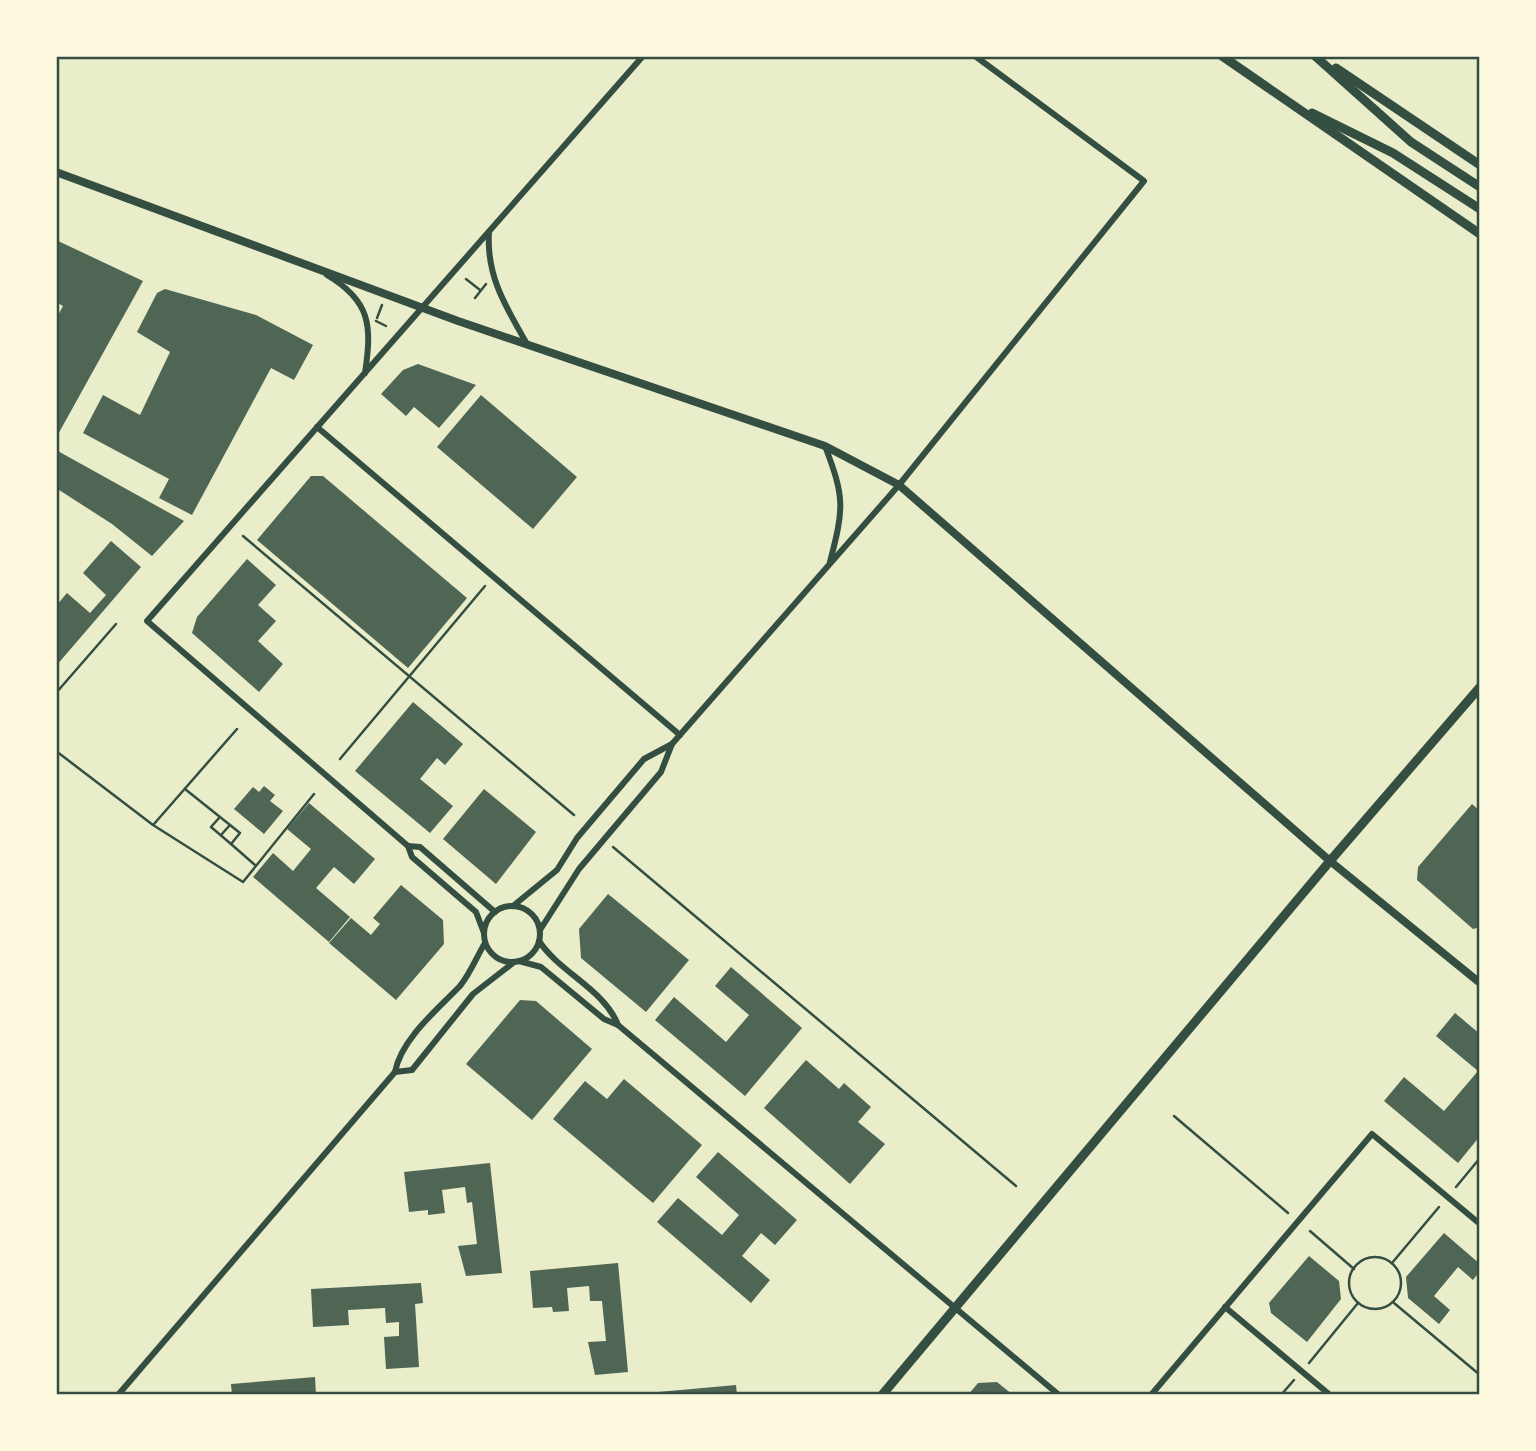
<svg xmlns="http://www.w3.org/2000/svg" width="1536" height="1451" viewBox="0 0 1536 1451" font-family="'Alegreya Sans',sans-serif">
  <rect width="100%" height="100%" fill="#e9edc9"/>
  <g fill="#4f6655">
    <polygon points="56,240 143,281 56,438 56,319 63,306 56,302"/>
    <polygon points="165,289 256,315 313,345 294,380 271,368 192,515 159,498 169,479 83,433 103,395 140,415 170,352 137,332 157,293"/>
    <polygon points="418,364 476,385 439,428 414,407 406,416 381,394 403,370"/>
    <polygon points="481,395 577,477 533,529 437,447"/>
    <polygon points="56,450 184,521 152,556 112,524 56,488"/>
    <polygon points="311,476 323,476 467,598 408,668 257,540"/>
    <polygon points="111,541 141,567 56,666 56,606 67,593 90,613 106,595 83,573"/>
    <polygon points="247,559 276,585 258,605 276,621 258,641 283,664 259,692 192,633 197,617"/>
    <polygon points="413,702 463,744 445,765 437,758 420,779 453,806 430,833 355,771"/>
    <polygon points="264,786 275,795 270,801 283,811 264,834 234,809 253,787 259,792"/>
    <polygon points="484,789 536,832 496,884 443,839"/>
    <polygon points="309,803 375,859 354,884 334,867 316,888 350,917 329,942 253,877 273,853 293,871 311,849 287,829"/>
    <polygon points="1472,804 1480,811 1480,927 1473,929 1417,880 1418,867"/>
    <polygon points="401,885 443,920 444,944 396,1000 329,943 351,918 371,935 380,924 373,918"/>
    <polygon points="608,894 689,960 646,1012 581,958 579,929"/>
    <polygon points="731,967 802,1028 745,1096 655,1020 674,997 726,1042 749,1015 715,986"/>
    <polygon points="520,1000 536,1001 592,1049 532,1120 466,1064"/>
    <polygon points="1455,1013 1480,1034 1480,1136 1458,1163 1384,1101 1404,1077 1444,1111 1478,1071 1436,1036"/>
    <polygon points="806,1060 839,1089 844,1083 871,1107 858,1122 885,1144 850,1184 764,1108"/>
    <polygon points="624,1079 702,1145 653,1203 553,1119 585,1081 607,1099"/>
    <polygon points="718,1152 797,1220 775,1245 761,1233 742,1256 770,1280 751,1303 657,1222 678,1198 722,1235 739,1215 696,1177"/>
    <polygon points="490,1163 502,1273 466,1276 458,1246 477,1244 472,1202 467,1203 465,1187 442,1190 445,1213 428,1215 428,1210 409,1212 404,1172"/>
    <polygon points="1444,1233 1480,1264 1480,1271 1473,1280 1458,1267 1434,1296 1450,1310 1439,1324 1408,1298 1406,1277"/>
    <polygon points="1309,1256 1339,1281 1341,1299 1307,1342 1271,1313 1269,1303"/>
    <polygon points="618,1263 628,1372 595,1375 588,1342 606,1341 602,1301 590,1301 589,1286 567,1288 569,1311 553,1312 552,1307 533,1308 530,1271"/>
    <polygon points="421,1283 423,1303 415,1304 419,1367 386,1369 384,1337 399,1336 399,1322 386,1323 385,1308 348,1310 349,1325 313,1327 311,1289"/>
    <polygon points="315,1377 316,1395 232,1395 231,1384"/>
    <polygon points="997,1382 1013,1395 968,1395 978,1383"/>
    <polygon points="736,1385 737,1395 647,1395 647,1393"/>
  </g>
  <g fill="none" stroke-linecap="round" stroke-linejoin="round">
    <g stroke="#344e41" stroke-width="2.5">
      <polyline points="466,279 480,290"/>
      <polyline points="475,298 486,284"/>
      <polyline points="377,318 382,305"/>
      <polyline points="376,321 386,326"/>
      <polyline points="243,536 574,815"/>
      <polyline points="56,693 116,624"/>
      <polyline points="56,751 153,825 243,882 314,794"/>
      <polyline points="340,759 485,586"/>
      <polyline points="185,789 240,833 231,844 255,865"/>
      <polyline points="219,818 211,827 231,844"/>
      <polyline points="154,824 237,729"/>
      <polyline points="221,835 230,825"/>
      <polyline points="613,847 1016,1186"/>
      <polyline points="1174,1116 1288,1213"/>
      <polyline points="1456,1187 1480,1158"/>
      <polyline points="1310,1231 1354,1269"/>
      <circle cx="1375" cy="1283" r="26"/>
      <polyline points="1392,1263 1439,1207"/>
      <polyline points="1394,1303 1480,1375"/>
      <polyline points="1309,1363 1358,1303"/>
      <polyline points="1281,1395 1294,1380"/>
    </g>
    <g stroke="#344e41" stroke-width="6">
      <path d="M489 232C486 276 506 307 527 344"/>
      <path d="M327 275C371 301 372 326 365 373"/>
      <polyline points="317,427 680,735"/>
      <path d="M825 446C845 498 844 508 830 562"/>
      <polyline points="672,744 899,485 1144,181 975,56"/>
      <polyline points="408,846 147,621 643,56"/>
      <circle cx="512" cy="934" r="28"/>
      <polyline points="513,906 557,870 577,838 644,759 672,744 661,772 579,869 540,930"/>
      <polyline points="484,933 476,912 412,857 408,846 420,847 495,912"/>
      <path d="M485 943C477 956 470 974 460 986 438 1009 401 1039 395 1072L412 1070 473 994 513 963"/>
      <path d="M519 961 541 967 604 1019 618 1025C604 989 560 973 539 941"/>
      <polyline points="618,1025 1059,1395"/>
      <polyline points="1225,1307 1330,1395"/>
      <polyline points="118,1395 395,1072"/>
      <polyline points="1151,1395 1372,1134 1480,1224"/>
    </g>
    <polyline stroke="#344e41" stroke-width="8" points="56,172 458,321 825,446 899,485 1330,861 1480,983"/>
    <g stroke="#344e41" stroke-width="9">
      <polyline points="1222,56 1480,234"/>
      <polyline points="1315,56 1411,142 1480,187"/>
      <polyline points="1336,68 1480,165"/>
      <polyline points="1312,113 1393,153 1480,209"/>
      <polyline points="882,1395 1330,861 1480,687"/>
    </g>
  </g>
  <rect width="1536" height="1451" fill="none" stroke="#fefae0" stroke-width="116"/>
  <rect x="58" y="58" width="1420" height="1335" fill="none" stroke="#344e41" stroke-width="2.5"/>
</svg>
